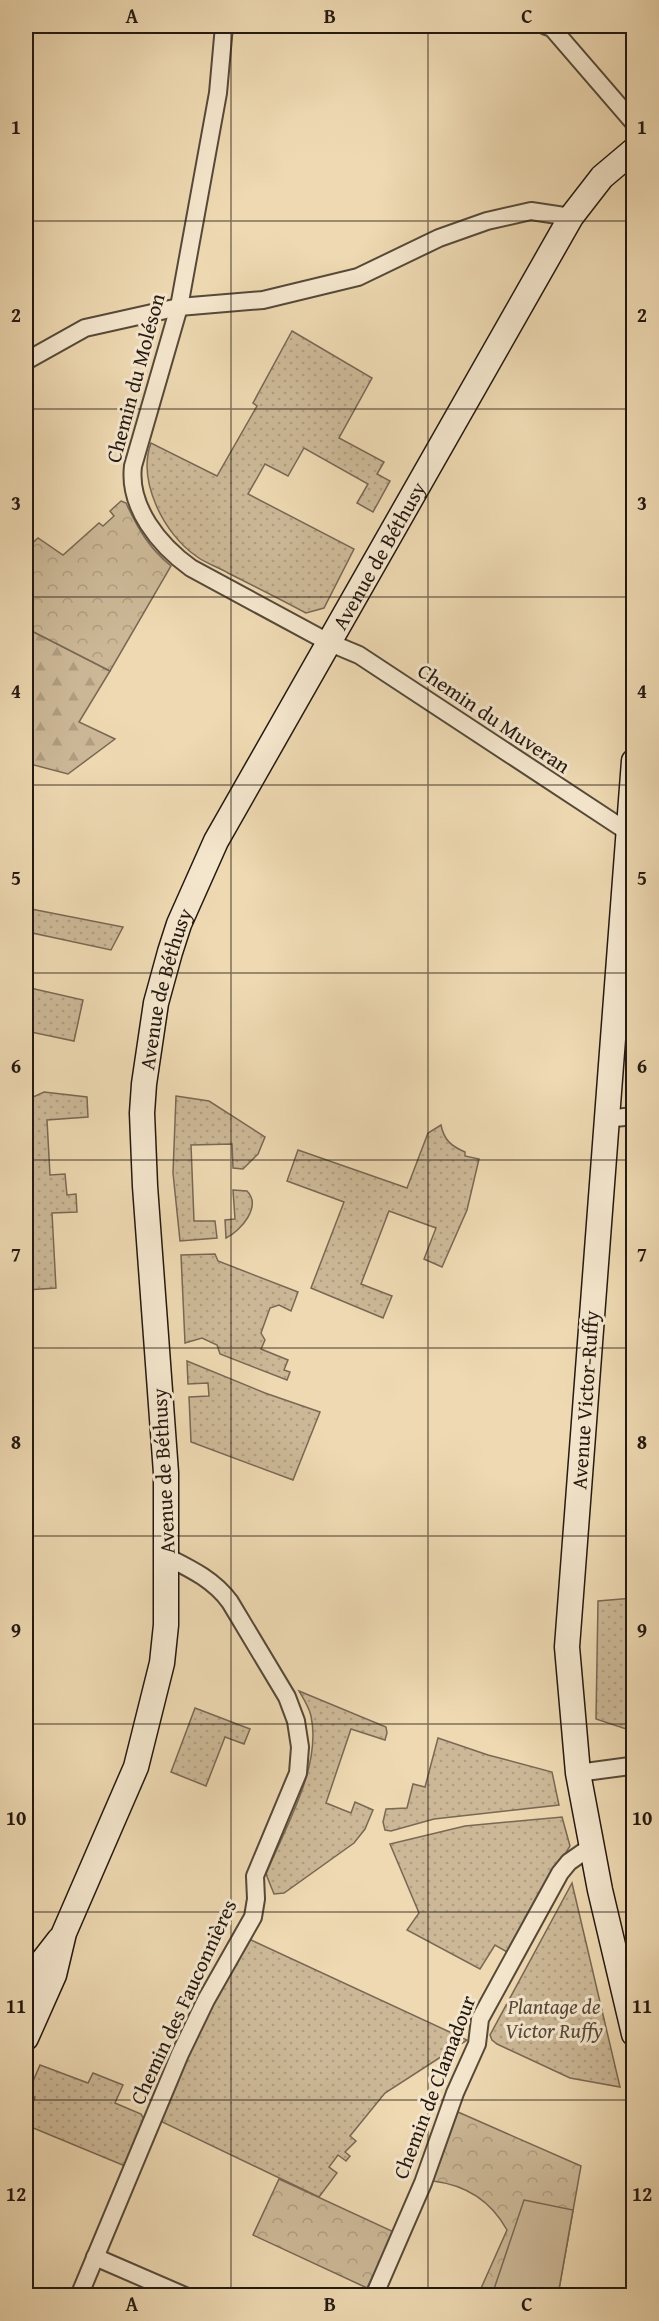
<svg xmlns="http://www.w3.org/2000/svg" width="659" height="2321" viewBox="0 0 659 2321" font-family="'Gentium Book Plus',serif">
  <defs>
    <pattern id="grass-dots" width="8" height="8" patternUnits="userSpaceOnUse" patternTransform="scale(1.5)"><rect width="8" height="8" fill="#ccb897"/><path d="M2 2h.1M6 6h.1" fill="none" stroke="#af9e81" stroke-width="1.8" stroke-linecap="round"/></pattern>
    <pattern id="forest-firs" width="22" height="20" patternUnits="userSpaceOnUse" patternTransform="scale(1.5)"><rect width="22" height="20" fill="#ccb897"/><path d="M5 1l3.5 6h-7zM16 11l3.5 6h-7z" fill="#af9e81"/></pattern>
    <pattern id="park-crowns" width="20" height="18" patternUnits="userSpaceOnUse" patternTransform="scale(1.5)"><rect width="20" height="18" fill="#ccb897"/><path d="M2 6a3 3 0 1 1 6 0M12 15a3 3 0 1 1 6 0" fill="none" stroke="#af9e81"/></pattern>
  </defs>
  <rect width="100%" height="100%" fill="#eed9b2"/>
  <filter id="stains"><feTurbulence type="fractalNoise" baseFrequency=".00333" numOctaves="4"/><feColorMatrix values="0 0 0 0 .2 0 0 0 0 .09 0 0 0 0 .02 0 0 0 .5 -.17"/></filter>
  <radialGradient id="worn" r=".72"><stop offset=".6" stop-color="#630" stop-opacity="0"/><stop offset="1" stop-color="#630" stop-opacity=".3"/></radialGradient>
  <g fill="url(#grass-dots)" stroke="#786854" stroke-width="1.5">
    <path d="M292 331 372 378 339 438 384 462 377 474 390 481 373 512 357 503 368 484 304 448 288 476 265 464 248 494 354 549 324 608 306 613C280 599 254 586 228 573 218 567 205 563 196 556 164 534 137 481 151 443L217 476 257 406 253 403Z"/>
    <polygon points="26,908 123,927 111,950 32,933 26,961"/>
    <polygon points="26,987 83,1000 74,1041 26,1031"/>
    <polygon points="44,1092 87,1097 88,1117 47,1120 50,1175 65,1174 67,1195 76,1194 77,1212 52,1213 56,1288 26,1290 26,1098 31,1098"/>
    <polygon points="176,1096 209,1101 265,1137 258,1154 243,1169 233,1168 232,1144 191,1145 194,1221 215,1221 217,1238 180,1241 173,1173"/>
    <path d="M441 1125C444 1140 451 1146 465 1152V1156L479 1159 467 1210 442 1267 424 1259 436 1228 389 1211 361 1284 392 1296 383 1318 311 1288 344 1202 287 1181 298 1150 407 1188 428 1133Z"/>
    <path d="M233 1190 247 1191C262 1206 241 1231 226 1238L225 1220 235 1219Z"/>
    <polygon points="215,1254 218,1261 298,1292 291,1311 279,1305 270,1308 261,1333 265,1340 261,1349 288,1360 284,1370 290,1372 287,1380 220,1354 217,1345 202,1338 185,1343 181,1255"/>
    <polygon points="187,1361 265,1393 320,1412 293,1480 191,1442 189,1397 209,1396 208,1383 188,1384"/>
    <polygon points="633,1598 634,1725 629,1730 596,1719 598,1601"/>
    <path d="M299 1691 386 1727 387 1733 385 1740 351 1729 326 1803 351 1813 355 1802 373 1810 365 1829 354 1843 284 1893 274 1894 266 1874C285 1827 322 1767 311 1716 309 1707 303 1698 299 1691Z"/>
    <polygon points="195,1708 250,1729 244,1744 225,1737 206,1786 171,1772"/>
    <polygon points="438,1738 488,1755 552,1772 559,1805 434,1819 391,1831 385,1830 383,1822 386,1809 407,1808 413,1784 425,1787"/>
    <polygon points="562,1817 570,1846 507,1952 495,1945 480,1969 407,1930 419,1913 390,1844 465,1826"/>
    <polygon points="572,1883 620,2087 570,2078 497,2044 492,2040 490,2035"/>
    <polygon points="249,1939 467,2040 385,2093 350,2136 356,2141 345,2152 350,2156 346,2161 338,2155 329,2167 337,2173 319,2197 158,2120 197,2028"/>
    <polygon points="40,2065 88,2083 93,2073 123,2085 115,2103 141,2114 144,2119 125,2166 26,2125 26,2120 35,2097 28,2093"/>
  </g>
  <polygon fill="url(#forest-firs)" stroke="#786854" stroke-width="1.5" points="26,628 110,671 79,722 115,739 68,774 26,763"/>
  <g fill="url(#park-crowns)" stroke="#786854" stroke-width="1.5">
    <path d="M121 501 126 503C138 529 149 548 171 566L110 671 26 628V549L38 538 63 555 99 523 103 526 114 516 110 511Z"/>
    <path d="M458 2112 581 2166 558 2295H478L507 2230C491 2201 466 2185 433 2181Z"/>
    <polygon points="279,2179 394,2232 367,2288 253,2235"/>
  </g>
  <polygon fill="#ccb897" stroke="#786854" stroke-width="1.5" points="524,2200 573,2210 558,2295 492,2295"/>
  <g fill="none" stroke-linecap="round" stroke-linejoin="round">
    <g stroke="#564939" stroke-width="20">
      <g id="street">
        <path d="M224 26 218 93 179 307 133 466C128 507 159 545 191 568L328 642 359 655 628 832 634 833"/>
        <polyline points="546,26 552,28 634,123"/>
        <polyline points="26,361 85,328 179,307 263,300 358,277 439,238 487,221 531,211 571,217"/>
        <polyline points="605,1119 634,1116"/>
        <polyline points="578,1773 630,1766"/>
        <polyline points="95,2257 185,2296"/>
        <path d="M79 2296 180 2054 206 2000 253 1917 256 1899 255 1876 298 1773 300 1747 296 1721 287 1697 230 1602C214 1580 191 1569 167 1557"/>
        <polyline points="374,2296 423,2183 455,2093 477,2044 480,2019 560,1873 569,1862 592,1846"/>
      </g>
    </g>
    <g stroke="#241911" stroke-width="27">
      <g id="secondary">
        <polyline points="634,761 567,1647 578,1773 600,1890 634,2034"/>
        <polyline points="26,1994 38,1967 59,1940"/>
        <path id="s1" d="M26 2038 54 1975 64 1933 136 1767 162 1663 166 1625V1473L145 1186 142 1113 144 1084 156 1003 170 952 179 924 216 841 571 217 602 177 634 150"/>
      </g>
    </g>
    <use href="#street" stroke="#f4e6cd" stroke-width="16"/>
    <use href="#secondary" stroke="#f4e6cd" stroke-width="24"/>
  </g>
  <path fill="none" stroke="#241911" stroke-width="1.5" stroke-opacity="0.55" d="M231 26V2296M428 26V2296M26 221H634M26 409H634M26 597H634M26 785H634M26 973H634M26 1160H634M26 1348H634M26 1536H634M26 1724H634M26 1912H634M26 2100H634"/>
  <g text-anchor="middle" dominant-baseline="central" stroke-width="6" stroke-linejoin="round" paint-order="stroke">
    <g font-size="21" fill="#241911" stroke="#f4e6cd">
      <text transform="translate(135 378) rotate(-75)">Chemin du Moléson</text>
      <text stroke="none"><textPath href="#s1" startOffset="1564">Avenue de Béthusy</textPath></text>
      <text transform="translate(494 718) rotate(34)">Chemin du Muveran</text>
      <text stroke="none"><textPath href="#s1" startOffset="1078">Avenue de Béthusy</textPath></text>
      <text transform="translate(585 1400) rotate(-86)">Avenue Victor-Ruffy</text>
      <text transform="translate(163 1471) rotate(-93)">Avenue de Béthusy</text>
      <text transform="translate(183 2002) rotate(-65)">Chemin des Fauconnières</text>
      <text transform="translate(434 2087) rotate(-69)">Chemin de Clamadour</text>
    </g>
    <g font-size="21" font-style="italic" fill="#564939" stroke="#f4e6cd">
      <text x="554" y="2006">Plantage de<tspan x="554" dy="24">Victor Ruffy</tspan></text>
    </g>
  </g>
  <rect width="659" height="2321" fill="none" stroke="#eed9b2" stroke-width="66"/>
  <rect x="33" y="33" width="593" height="2255" fill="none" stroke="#241911" stroke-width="2"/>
  <g font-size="20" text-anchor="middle" font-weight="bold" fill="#241911">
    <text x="132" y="23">A</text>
    <text x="330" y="23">B</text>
    <text x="527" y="23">C</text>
    <text x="16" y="134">1</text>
    <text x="642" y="134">1</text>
    <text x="16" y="322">2</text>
    <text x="642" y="322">2</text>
    <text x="16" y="510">3</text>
    <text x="642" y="510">3</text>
    <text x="16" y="698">4</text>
    <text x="642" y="698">4</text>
    <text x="16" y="885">5</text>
    <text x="642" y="885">5</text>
    <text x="16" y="1073">6</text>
    <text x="642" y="1073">6</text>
    <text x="16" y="1261">7</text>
    <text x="642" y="1261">7</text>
    <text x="16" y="1449">8</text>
    <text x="642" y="1449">8</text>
    <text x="16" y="1637">9</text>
    <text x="642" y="1637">9</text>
    <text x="16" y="1825">10</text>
    <text x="642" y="1825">10</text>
    <text x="16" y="2013">11</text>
    <text x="642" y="2013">11</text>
    <text x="16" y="2201">12</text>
    <text x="642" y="2201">12</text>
    <text x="132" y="2311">A</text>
    <text x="330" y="2311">B</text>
    <text x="527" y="2311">C</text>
  </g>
  <rect width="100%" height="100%" filter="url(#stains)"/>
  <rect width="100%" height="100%" fill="url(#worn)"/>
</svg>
